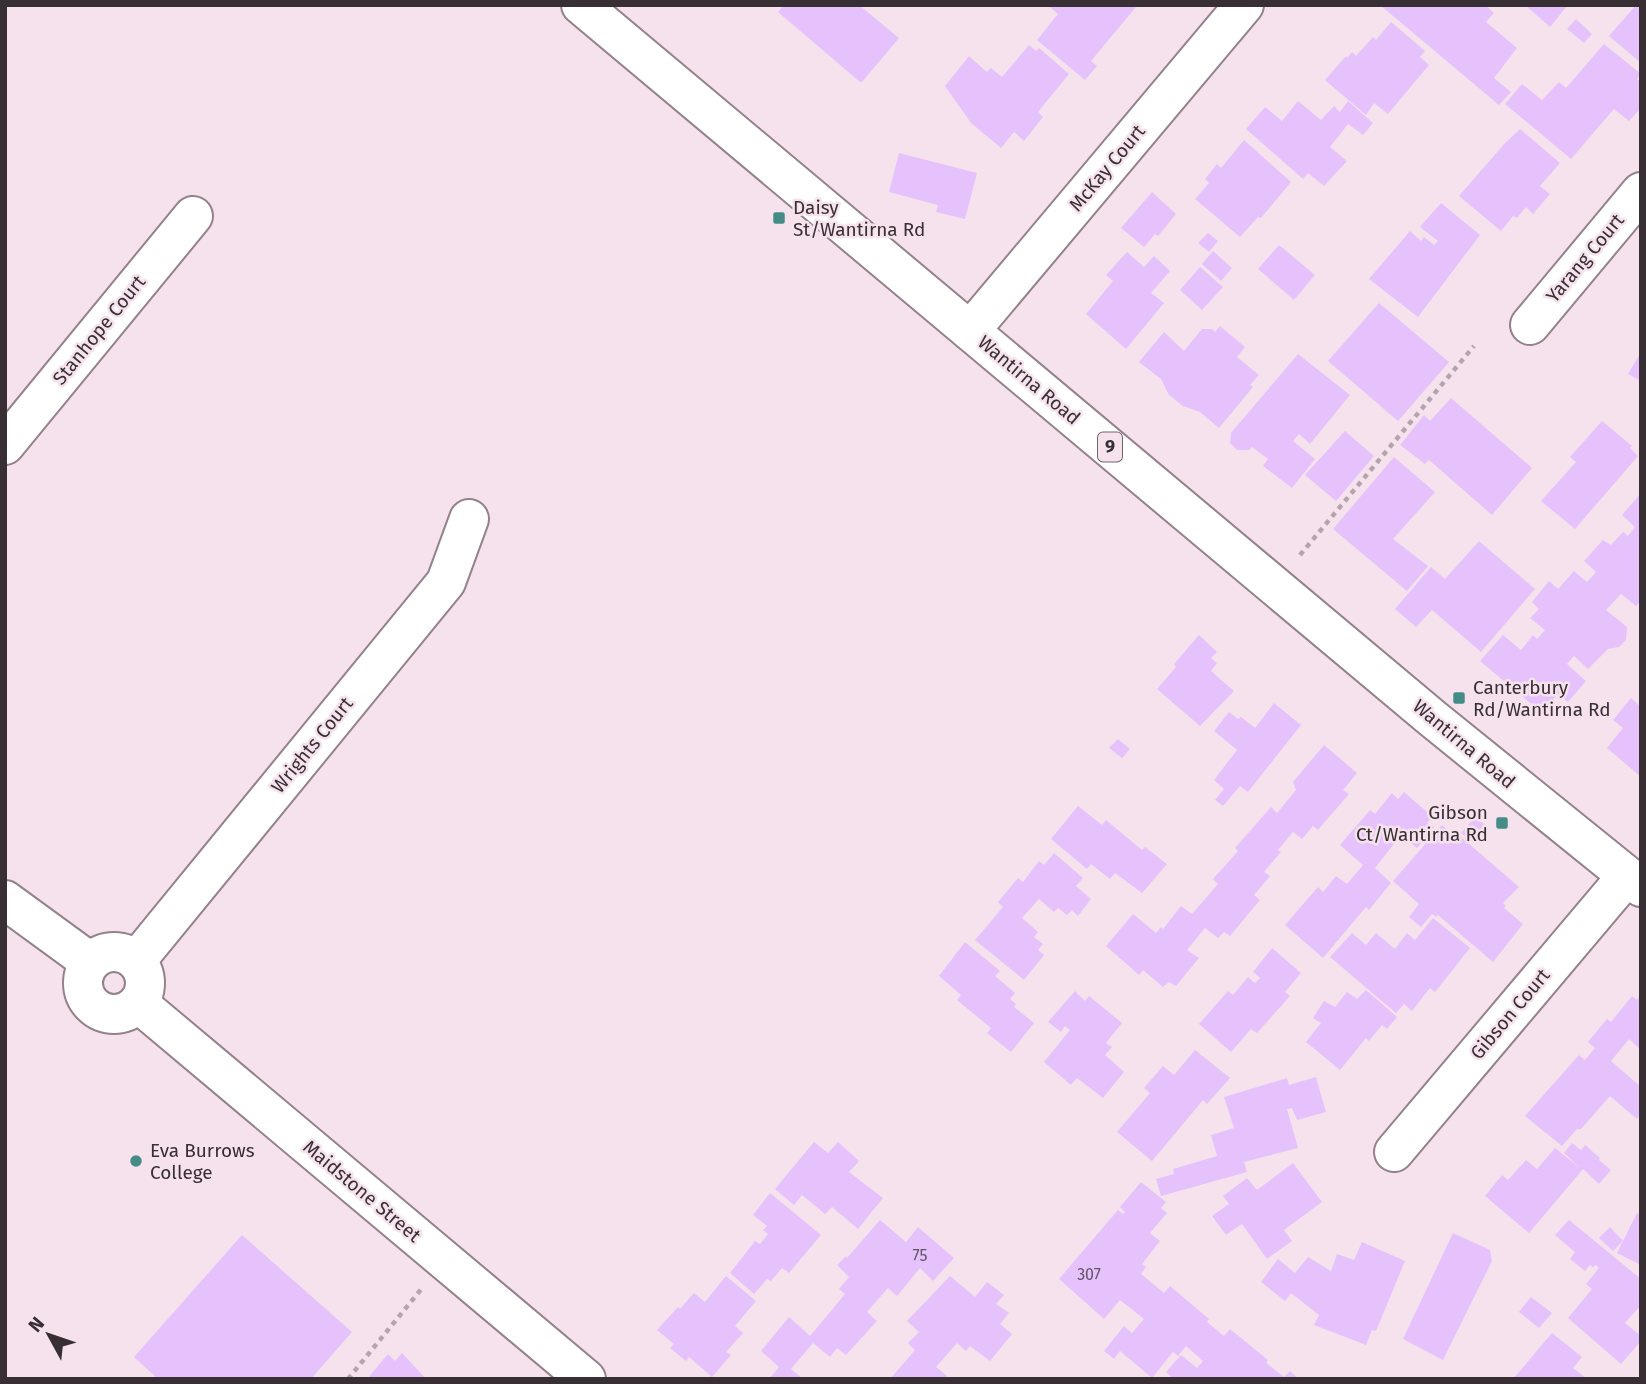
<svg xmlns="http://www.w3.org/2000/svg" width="1646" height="1384" viewBox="0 0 1646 1384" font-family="'Fira Sans',sans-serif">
  <rect width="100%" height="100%" fill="#f6e2ed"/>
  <g fill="#e6c2fc">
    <polygon points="784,5 859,5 899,38 862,82 860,82 778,12"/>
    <polygon points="1047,5 1134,5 1136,7 1091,61 1097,66 1085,80 1037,40 1058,14"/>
    <polygon points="1380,5 1485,5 1494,13 1486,22 1517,48 1494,78 1511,92 1499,105"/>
    <polygon points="1525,5 1568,5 1550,27"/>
    <polygon points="1636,5 1641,5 1641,63 1609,36"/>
    <polygon points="1576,19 1592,34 1584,43 1567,29"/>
    <polygon points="1391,22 1425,51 1420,57 1429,65 1388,114 1374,103 1366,115 1325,80 1346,56 1347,58 1352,52 1356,56 1373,37 1376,40"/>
    <polygon points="1604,44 1641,74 1637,79 1641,82 1641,108 1629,121 1614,109 1571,159 1505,104 1522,84 1542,100 1559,82 1566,88"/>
    <polygon points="1029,45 1036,51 1039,48 1069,74 1038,112 1043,117 1024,141 1014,132 1001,148 971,123 945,86 969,56 987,72 991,68 1002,77"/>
    <polygon points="1298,101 1321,120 1334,106 1340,112 1348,101 1373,123 1363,135 1348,124 1330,147 1347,161 1324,186 1308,173 1303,179 1246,129 1265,107 1282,121"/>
    <polygon points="1520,129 1560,163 1540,186 1550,194 1533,214 1526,207 1517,218 1513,216 1501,231 1459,196 1505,143"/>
    <polygon points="1244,140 1291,182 1261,218 1258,217 1240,237 1195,199 1209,183 1205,179 1217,164 1221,168"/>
    <polygon points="899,153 977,173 965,219 936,212 938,205 889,192"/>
    <polygon points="1152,192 1176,214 1158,236 1155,234 1144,247 1121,228"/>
    <polygon points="1441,203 1480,235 1418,317 1369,279 1410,231 1421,241 1424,237 1434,245 1438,241 1420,227"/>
    <polygon points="1208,233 1218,241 1209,252 1198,243"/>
    <polygon points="1279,245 1315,275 1294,300 1258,269"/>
    <polygon points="1213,251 1232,268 1221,281 1202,264"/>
    <polygon points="1127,252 1144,267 1154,256 1170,271 1151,293 1164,303 1126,349 1086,314 1113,281 1106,275"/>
    <polygon points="1200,267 1223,287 1202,310 1180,290"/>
    <polygon points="1379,303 1449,362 1398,421 1328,361"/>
    <polygon points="1220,326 1245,347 1237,357 1259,375 1250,385 1253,387 1219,428 1200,412 1183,406 1169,395 1161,379 1139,362 1164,332 1184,351 1202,329 1212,329 1215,332"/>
    <polygon points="1641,352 1641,381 1628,374"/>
    <polygon points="1298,354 1350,395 1310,444 1299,434 1293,441 1315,459 1292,488 1263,466 1268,459 1252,447 1249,450 1237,450 1230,443 1231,433"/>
    <polygon points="1451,398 1532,468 1492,515 1429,460 1425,464 1400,445 1424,415 1430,421"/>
    <polygon points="1602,421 1632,446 1630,448 1638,456 1575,529 1541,501 1576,462 1570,457"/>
    <polygon points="1345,431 1374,456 1336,501 1305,475"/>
    <polygon points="1394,457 1435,492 1393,539 1428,566 1407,591 1333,529"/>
    <polygon points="1641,493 1641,601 1636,606 1621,594 1606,610 1627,627 1626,640 1619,647 1608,649 1588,669 1574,656 1567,664 1586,681 1568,702 1558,694 1541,712 1480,661 1503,635 1521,650 1533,635 1537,639 1545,630 1530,618 1539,609 1532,602 1549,581 1558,589 1574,571 1587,582 1596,572 1584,561 1603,540 1611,545 1623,532 1628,536 1635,527 1622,515"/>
    <polygon points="1479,541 1535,589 1481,652 1432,610 1416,627 1395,609 1431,567 1445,579"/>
    <polygon points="1199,635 1217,652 1211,658 1217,663 1211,671 1234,691 1200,726 1157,689 1176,667 1174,664"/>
    <polygon points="1631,698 1641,707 1641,777 1607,748 1623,728 1613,720"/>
    <polygon points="1274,703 1301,725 1248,792 1240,786 1223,806 1215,800 1224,789 1214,780 1237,750 1214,731 1229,712 1238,719 1241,717 1255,728"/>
    <polygon points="1118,739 1130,749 1122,758 1109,748"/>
    <polygon points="1324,745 1357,773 1343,790 1349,794 1318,830 1313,826 1302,839 1293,832 1278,850 1281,852 1264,872 1270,876 1254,895 1260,900 1230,936 1224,932 1218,938 1205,928 1187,950 1199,958 1176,986 1169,982 1163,987 1143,970 1139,975 1106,946 1133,914 1156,933 1161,927 1163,929 1181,906 1192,914 1218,884 1213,879 1238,851 1235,848 1271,807 1277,813 1296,790 1293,782"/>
    <polygon points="1404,792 1433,817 1427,823 1434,827 1417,848 1401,835 1375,868 1391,883 1369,910 1366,907 1323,958 1285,925 1318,887 1323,892 1336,876 1347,884 1363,865 1340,845 1370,810 1375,814 1392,793 1398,799"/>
    <polygon points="1078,806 1102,825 1106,820 1142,850 1145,847 1167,864 1142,893 1115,873 1110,879 1091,864 1087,869 1051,839"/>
    <polygon points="1475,817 1486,826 1473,843 1461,833"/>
    <polygon points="1442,825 1459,839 1461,837 1519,887 1503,903 1506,906 1504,908 1523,924 1493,962 1438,915 1436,917 1432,914 1421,927 1409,917 1419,904 1393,881"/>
    <polygon points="1054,853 1083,878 1076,886 1091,899 1078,916 1072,910 1067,915 1058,908 1054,912 1039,899 1022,918 1038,932 1034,937 1043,944 1038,950 1044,955 1024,980 975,940 1003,907 998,902 1018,878 1023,882 1039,861 1044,865"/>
    <polygon points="1433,918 1470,948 1435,992 1430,988 1412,1011 1404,1004 1396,1013 1330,957 1352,933 1366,945 1376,933 1395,949 1407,933 1415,940"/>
    <polygon points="965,942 1000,971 995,976 1015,993 1010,999 1016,1004 1014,1007 1034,1023 1011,1052 987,1033 991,1028 957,1000 961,995 939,976"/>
    <polygon points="1272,948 1301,973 1285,992 1290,996 1257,1033 1251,1029 1231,1052 1199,1024 1228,991 1233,995 1248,977 1255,983 1260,978 1253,972"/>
    <polygon points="1366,990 1397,1017 1387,1029 1382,1025 1369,1041 1366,1038 1340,1070 1306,1042 1321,1023 1313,1018 1324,1001 1335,1007 1347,992 1357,999"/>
    <polygon points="1075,991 1085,1001 1089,996 1122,1023 1106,1043 1112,1047 1105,1055 1124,1072 1103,1098 1077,1078 1071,1085 1044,1062 1070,1030 1065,1026 1061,1032 1048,1022"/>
    <polygon points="1641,995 1641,1050 1629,1039 1611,1061 1641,1087 1641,1114 1637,1119 1610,1096 1581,1129 1577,1129 1562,1146 1525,1116 1579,1055 1585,1060 1595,1048 1588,1042 1607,1019 1611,1022 1632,996 1637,1000"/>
    <polygon points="1195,1050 1230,1078 1207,1104 1203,1100 1152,1161 1117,1132 1150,1093 1144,1088 1163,1066 1174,1075"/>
    <polygon points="1316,1077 1326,1112 1297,1120 1292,1108 1287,1109 1298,1148 1244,1162 1247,1172 1161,1196 1156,1179 1174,1174 1173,1169 1217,1156 1211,1135 1234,1128 1224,1097 1287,1078 1289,1085"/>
    <polygon points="814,1142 828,1153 838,1142 859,1161 849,1172 883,1198 858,1229 832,1207 825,1214 802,1195 794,1205 775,1189"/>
    <polygon points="1572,1143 1581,1150 1585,1145 1600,1158 1599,1160 1611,1170 1599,1184 1583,1169 1529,1233 1485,1196 1502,1175 1508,1180 1526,1160 1537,1169 1555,1148 1580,1168 1564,1153"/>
    <polygon points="1293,1163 1322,1202 1284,1230 1292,1241 1267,1259 1242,1224 1226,1235 1212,1216 1229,1204 1223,1196 1247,1178 1257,1190"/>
    <polygon points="1141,1182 1166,1202 1161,1208 1167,1213 1150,1233 1160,1241 1142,1264 1146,1267 1141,1274 1164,1293 1170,1286 1209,1319 1207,1322 1224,1336 1230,1329 1268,1360 1266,1363 1284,1377 1290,1371 1299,1379 1173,1379 1166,1372 1181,1355 1197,1368 1203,1361 1186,1346 1178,1356 1173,1352 1152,1378 1120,1351 1114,1359 1104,1351 1124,1326 1132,1333 1144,1319 1120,1300 1104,1319 1059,1279 1118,1210 1123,1214 1125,1212 1120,1207"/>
    <polygon points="770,1193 821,1235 789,1273 782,1268 771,1281 767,1279 754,1294 730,1273 755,1241 760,1244 768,1234 763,1230 767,1226 753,1215"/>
    <polygon points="1637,1213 1641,1215 1641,1265 1617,1253"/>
    <polygon points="880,1220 906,1242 918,1227 954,1258 933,1281 920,1268 897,1296 888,1288 867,1312 877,1321 846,1355 837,1348 830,1357 813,1343 791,1369 803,1379 769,1379 779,1367 761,1351 789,1317 810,1336 845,1294 839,1289 849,1277 837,1265 846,1256 847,1258"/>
    <polygon points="1569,1220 1641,1279 1641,1305 1625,1323 1641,1336 1641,1341 1621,1364 1568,1318 1592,1289 1586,1284 1599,1268 1596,1265 1593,1267 1590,1265 1585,1271 1570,1259 1575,1252 1555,1235"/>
    <polygon points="1610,1227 1623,1241 1613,1251 1599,1238"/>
    <polygon points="1453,1233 1490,1250 1492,1261 1443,1360 1403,1339"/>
    <polygon points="242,1235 352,1332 311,1379 158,1379 134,1357"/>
    <polygon points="1362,1242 1405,1261 1376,1331 1372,1330 1366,1345 1314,1325 1319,1315 1291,1293 1285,1301 1261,1282 1278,1259 1295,1273 1308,1257 1331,1271 1337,1254 1354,1260"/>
    <polygon points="726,1276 756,1301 735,1326 743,1333 726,1352 731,1355 712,1377 689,1357 686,1361 670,1348 674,1344 657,1330 678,1307 680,1309 694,1293 705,1302"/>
    <polygon points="950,1276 975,1297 987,1282 1004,1295 996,1304 1009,1313 1000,1324 1012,1334 990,1361 970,1346 966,1351 957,1343 936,1367 947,1376 944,1379 890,1379 915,1350 908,1343 919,1332 907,1321"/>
    <polygon points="1531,1297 1552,1313 1539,1328 1519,1312"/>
    <polygon points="1552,1333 1582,1357 1573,1368 1587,1379 1513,1379"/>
    <polygon points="402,1353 426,1379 367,1379 388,1354 395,1361"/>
  </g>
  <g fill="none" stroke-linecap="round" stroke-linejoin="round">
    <g stroke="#93828b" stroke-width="42">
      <g id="minor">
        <polyline points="1530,325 1641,192"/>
        <polyline points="970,331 1244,5"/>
        <polyline points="5,445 193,216"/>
        <polyline points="5,900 90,962"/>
        <circle cx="114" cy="983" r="31"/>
        <polyline points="136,961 446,582 469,519"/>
        <polyline points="138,1003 586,1379"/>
        <polyline points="1394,1152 1627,876"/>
      </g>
    </g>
    <g stroke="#93828b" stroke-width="42">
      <polyline id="major" points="581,5 1432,718 1641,887"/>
    </g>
    <g stroke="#b4a4ad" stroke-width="4.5" stroke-dasharray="5 5" stroke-linecap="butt">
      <polyline points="1300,555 1474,346"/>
      <polyline points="348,1379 423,1287"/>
    </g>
    <use href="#minor" stroke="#fff" stroke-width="38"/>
    <use href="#major" stroke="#fff" stroke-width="38"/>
  </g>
  <g fill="#458c88" stroke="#f6e2ed" stroke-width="2.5">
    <rect x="772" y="211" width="14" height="14" rx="3.5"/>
    <rect x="1452" y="691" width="14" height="14" rx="3.5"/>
    <rect x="1495" y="816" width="14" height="14" rx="3.5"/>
    <circle cx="136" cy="1161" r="7"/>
  </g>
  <g text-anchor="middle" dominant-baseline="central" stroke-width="5" stroke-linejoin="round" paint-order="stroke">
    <g font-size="16" fill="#635465">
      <text x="920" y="1255">75</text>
      <text x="1089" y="1274">307</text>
    </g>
    <rect fill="#f6e2ed" stroke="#70656b" stroke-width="2" x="1098" y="432.5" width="24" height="29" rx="5"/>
    <g font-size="18" font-weight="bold" fill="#372f33">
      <text x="1110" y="447">9</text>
    </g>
    <g font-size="19" fill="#372f33" stroke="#f6e2ed">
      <text transform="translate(1107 168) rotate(-50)">McKay Court</text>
      <text transform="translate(1585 258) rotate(-50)">Yarang Court</text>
      <text transform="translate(99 330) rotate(-51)">Stanhope Court</text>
      <text transform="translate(1029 380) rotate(40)">Wantirna Road</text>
      <text transform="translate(1464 744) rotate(40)">Wantirna Road</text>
      <text transform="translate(312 745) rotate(-51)">Wrights Court</text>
      <text transform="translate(1510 1014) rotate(-50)">Gibson Court</text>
      <text transform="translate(362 1191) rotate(40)">Maidstone Street</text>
    </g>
    <g font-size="19" fill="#372f33" stroke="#f6e2ed" text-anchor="start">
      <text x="793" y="207">Daisy<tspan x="793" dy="22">St/Wantirna Rd</tspan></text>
      <text x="1473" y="687">Canterbury<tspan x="1473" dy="22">Rd/Wantirna Rd</tspan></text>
      <text x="1488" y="812" text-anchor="end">Gibson<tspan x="1488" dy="22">Ct/Wantirna Rd</tspan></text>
      <text x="150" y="1150">Eva Burrows<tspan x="150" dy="22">College</tspan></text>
    </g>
  </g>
  <rect width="1646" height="1384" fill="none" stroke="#372f33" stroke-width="14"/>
  <g transform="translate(49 1335) rotate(310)" stroke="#f6e2ed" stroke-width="5" paint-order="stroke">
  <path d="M0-5L12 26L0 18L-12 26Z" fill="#372f33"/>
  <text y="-10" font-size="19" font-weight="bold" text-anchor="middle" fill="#372f33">N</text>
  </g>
</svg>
